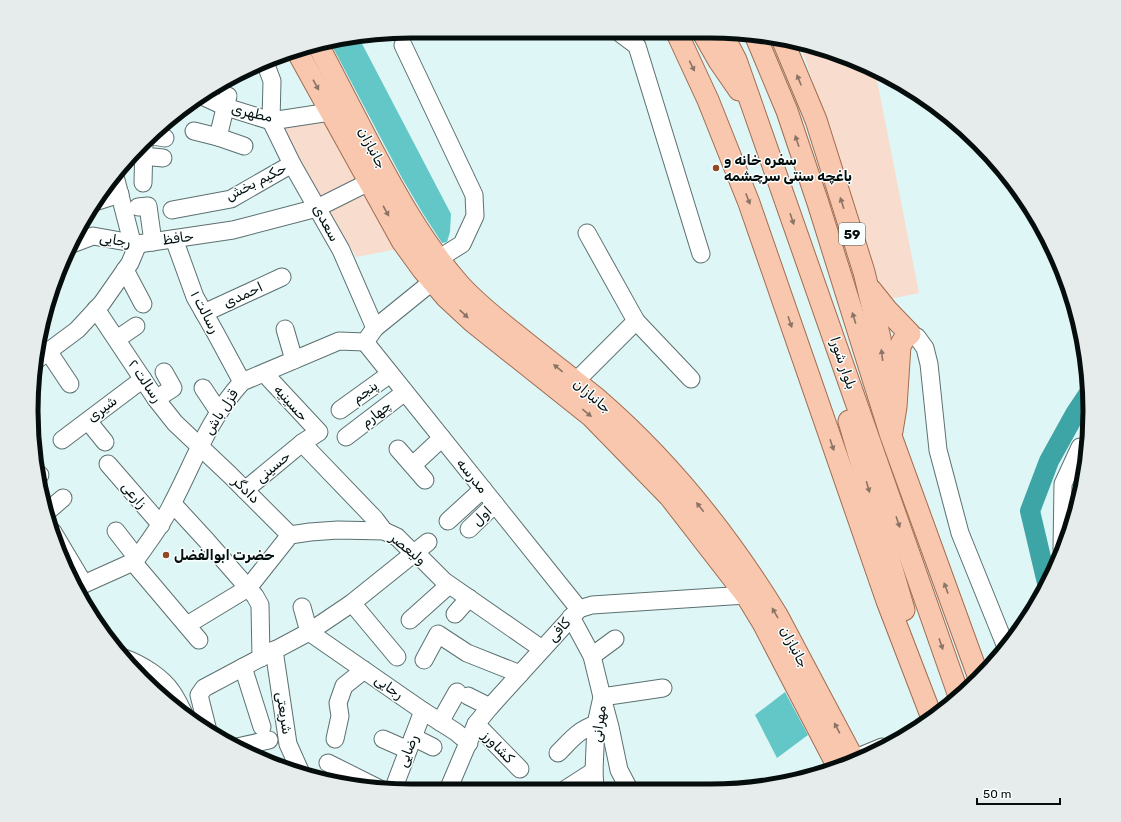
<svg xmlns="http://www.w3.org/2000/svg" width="1121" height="822" viewBox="0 0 1121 822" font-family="Rubik,'Noto Naskh Arabic',sans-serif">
  <rect width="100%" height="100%" fill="#dff6f6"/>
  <g fill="#f8dcce">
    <polygon points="800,43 808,44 876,75 919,293 885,300"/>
    <polygon points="329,120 362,178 320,199 280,126"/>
    <polygon points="367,194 398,249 356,257 329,210"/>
  </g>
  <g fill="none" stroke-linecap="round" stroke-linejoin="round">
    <polyline stroke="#3ea5a6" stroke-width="20" points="1047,583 1030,511 1049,461 1075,414 1089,393"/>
  </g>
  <g fill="#63c7c7">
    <polygon points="359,38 451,214 450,232 447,242 442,243 422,212 402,178 330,42"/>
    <polygon points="785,692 808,735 777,758 755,715"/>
  </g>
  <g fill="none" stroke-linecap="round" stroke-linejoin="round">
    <g stroke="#5c7070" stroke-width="19">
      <g id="minor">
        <polyline points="617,31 637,46 701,254"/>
        <polyline points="403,45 474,195 475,216 462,244 438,259"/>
        <polyline points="266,65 272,81 271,121 292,164 341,250 375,328"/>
        <polyline points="200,95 226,107 271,121 330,112"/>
        <polyline points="194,131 218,137 244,146"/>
        <polyline points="153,136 165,138"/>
        <polyline points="218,137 228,96"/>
        <polyline points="143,156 163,158"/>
        <polyline points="115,176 132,242"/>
        <polyline points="143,183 144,144"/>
        <polyline points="98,201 120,194"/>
        <polyline points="138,207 148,206 153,242"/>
        <polyline points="172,210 231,199 292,164"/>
        <polyline points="587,233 636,321 691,379"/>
        <polyline points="174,239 195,297 215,332 242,382"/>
        <polyline points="69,245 93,236 138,244 233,230 317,208 369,182"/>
        <polyline points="125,270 143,304"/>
        <polyline points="96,309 156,399 175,423 230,475 290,535"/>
        <polyline points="204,313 282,277"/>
        <polyline points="285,329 294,360"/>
        <polyline points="910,334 917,337 925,348 929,364 938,450 960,533 1006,647"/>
        <polyline points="117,339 136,326"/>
        <polyline points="365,342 579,609"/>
        <polyline points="48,351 70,384"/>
        <polyline points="34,362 77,330 102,303 130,263 138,244"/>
        <polyline points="264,373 319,432 302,443 375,519 384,531"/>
        <polyline points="575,382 636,321"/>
        <polyline points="203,388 219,412"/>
        <polyline points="156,399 173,388 164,372"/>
        <polyline points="340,410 390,374"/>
        <polyline points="88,421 105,442"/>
        <polyline points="346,437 405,392"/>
        <polyline points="62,440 143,379"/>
        <polyline points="398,449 425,480"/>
        <polyline points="108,464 161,525"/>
        <polyline points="413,465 442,438"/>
        <polyline points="38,476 40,475"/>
        <polyline points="245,490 302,443"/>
        <polyline points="173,504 207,541 255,596 260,605 261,658"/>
        <polyline points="48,511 63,498"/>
        <polyline points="448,521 483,489"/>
        <polyline points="469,529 495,504"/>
        <polyline points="116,531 137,558"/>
        <polyline points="53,532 84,584"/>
        <polyline points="1062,550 1063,484 1080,447"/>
        <polyline points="133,562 199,640"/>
        <path d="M76 585 84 584 133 562 137 558C150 540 163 523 172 504 194 462 209 418 242 382L339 341 365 342 375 328 433 281"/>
        <polyline points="352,603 397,657"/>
        <polyline points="302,607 309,632 423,711 456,732 469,743"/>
        <polyline points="455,614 469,598"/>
        <polyline points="571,617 592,656 602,697 596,724 594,771 595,789"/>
        <polyline points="410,620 449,585"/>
        <polyline points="187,625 248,588 290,535 310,532 338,530 384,531 397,537 414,554 421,558 444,581 542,649"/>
        <polyline points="274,650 288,744 301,773"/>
        <polyline points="592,656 615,639"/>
        <path d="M124 658C141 664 162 677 172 692 177 699 180 706 184 714"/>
        <polyline points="424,660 438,634 467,653 520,674"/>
        <polyline points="243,667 262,727"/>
        <polyline points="468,696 490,707"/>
        <polyline points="440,722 457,692"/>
        <polyline points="476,724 520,769"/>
        <polyline points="208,731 199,695 204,688 309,632 352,603 428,542"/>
        <polyline points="413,737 433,747"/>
        <polyline points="335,739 340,716 338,703 344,686 364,670"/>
        <polyline points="383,739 408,750"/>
        <polyline points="237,747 269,740"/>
        <path d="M558 753C572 739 577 731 596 724"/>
        <polyline points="853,759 882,747"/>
        <polyline points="328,763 380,789"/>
        <polyline points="566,789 594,771"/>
        <polyline points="629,789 619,770 610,727 602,697 663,688"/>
        <polyline points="393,790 423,711"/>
        <polyline points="448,790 476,724 490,707 579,609 592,605 746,595"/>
      </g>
    </g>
    <g stroke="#a16d51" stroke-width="23">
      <g id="major">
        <polyline points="676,31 708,100 749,203 887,601 932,718"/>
        <polyline points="702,31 719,61 739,90"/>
        <polyline points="722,33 736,60 959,696"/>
        <polyline points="756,37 787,111 818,203 891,436 979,678"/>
        <polyline points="783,41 816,120 864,272 880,338 885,385"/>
        <path d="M317 43C336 79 354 114 372 149 397 196 423 243 459 284 475 302 495 318 514 333 541 355 569 376 596 398 667 459 728 535 777 615L855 762"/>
        <polyline points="297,51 402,241 423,270 446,297 473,322 591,416 670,497 746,595 763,623 838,767"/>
        <polyline points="871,290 887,310 910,334 904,339 900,346 896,407 892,431"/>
        <polyline points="849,421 904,610"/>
      </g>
    </g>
    <use href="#minor" stroke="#fff" stroke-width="17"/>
    <use href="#major" stroke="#f8c7ad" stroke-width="21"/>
  </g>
  <defs><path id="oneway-solid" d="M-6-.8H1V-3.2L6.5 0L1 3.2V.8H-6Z"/></defs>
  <g fill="#8b7365">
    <use href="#oneway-solid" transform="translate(692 66) rotate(64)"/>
    <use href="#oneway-solid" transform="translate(799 80) rotate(-112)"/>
    <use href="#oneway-solid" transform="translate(316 85) rotate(61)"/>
    <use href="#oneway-solid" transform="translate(797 141) rotate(-109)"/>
    <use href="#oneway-solid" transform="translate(748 199) rotate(69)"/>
    <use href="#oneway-solid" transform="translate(842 203) rotate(-108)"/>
    <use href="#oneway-solid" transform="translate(386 211) rotate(61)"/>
    <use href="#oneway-solid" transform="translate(792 219) rotate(71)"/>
    <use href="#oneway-solid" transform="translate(464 314) rotate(43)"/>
    <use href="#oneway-solid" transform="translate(854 318) rotate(-107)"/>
    <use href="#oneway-solid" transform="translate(790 322) rotate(71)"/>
    <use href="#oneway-solid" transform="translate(882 355) rotate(-97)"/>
    <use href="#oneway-solid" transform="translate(558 368) rotate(-141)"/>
    <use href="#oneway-solid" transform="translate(587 413) rotate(39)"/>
    <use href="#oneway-solid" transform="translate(832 445) rotate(71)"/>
    <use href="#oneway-solid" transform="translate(868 487) rotate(74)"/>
    <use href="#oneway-solid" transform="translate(700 507) rotate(-128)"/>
    <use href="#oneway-solid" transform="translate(898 522) rotate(71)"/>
    <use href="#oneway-solid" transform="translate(946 588) rotate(-110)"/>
    <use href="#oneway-solid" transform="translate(775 613) rotate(-120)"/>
    <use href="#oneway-solid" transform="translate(941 644) rotate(71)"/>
    <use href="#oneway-solid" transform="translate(837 728) rotate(-118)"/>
  </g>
  <g fill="#904a23" stroke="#faffff" stroke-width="1.5">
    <circle cx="716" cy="168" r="4"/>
    <circle cx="166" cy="555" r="4"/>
  </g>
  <g text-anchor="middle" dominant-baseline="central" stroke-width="3" stroke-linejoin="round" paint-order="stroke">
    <rect fill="#faffff" stroke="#4f5656" stroke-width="1" x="839" y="223" width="26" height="22" rx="3"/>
    <g font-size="13" font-weight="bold" fill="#060d0d">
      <text x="852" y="234">59</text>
    </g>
    <g font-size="14" fill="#060d0d" stroke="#faffff">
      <text transform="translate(252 113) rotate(13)">مطهری</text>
      <text transform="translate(372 148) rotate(62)">جانبازان</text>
      <text transform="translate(256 182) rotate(-27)">حکیم بخش</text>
      <text transform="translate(326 223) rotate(61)">سعدی</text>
      <text transform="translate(178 238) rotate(-8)">حافظ</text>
      <text transform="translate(115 240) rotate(9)">رجایی</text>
      <text transform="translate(243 295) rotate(-25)">احمدی</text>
      <text transform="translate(205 312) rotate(62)">رسالت ۱</text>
      <text transform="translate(843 363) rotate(71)">بلوار شورا</text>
      <text transform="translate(145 381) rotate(56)">رسالت ۲</text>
      <text transform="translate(365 392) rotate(-36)">پنجم</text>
      <text transform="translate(592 396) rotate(40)">جانبازان</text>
      <text transform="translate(291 403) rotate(48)">حسینیه</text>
      <text transform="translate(102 409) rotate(-37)">شیری</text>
      <text transform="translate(221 412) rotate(-57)">قزل باش</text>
      <text transform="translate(376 414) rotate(-38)">چهارم</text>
      <text transform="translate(273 467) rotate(-40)">حسینی</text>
      <text transform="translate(472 476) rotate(51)">مدرسه</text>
      <text transform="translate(246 490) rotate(45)">دادگر</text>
      <text transform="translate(134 495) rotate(49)">زارعی</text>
      <text transform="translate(482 516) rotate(-43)">اول</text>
      <text transform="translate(408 549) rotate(39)">ولیعصر</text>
      <text transform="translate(559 630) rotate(-48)">کافی</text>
      <text transform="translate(794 647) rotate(62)">جانبازان</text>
      <text transform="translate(389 687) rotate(35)">رجایی</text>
      <text transform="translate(284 713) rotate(81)">شریعتی</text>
      <text transform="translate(599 724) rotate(-82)">مهرانی</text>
      <text transform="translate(498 747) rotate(46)">کشاورز</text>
      <text transform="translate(408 751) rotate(-69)">رضایی</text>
    </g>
    <g font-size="14" font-weight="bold" fill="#060d0d" stroke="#faffff" text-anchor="start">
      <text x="724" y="160">سفره خانه و<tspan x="724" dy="16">باغچه سنتی سرچشمه</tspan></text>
      <text x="174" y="555">حضرت ابوالفضل</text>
    </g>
  </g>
  <path d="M0 0H1121V822H0ZM411 38H710A373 373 0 0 1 1083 411V411A373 373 0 0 1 710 784H411A373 373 0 0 1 38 411V411A373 373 0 0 1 411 38Z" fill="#e6ecec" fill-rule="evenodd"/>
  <path fill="none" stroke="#060d0d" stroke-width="5" d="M411 38H710A373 373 0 0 1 1083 411V411A373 373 0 0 1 710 784H411A373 373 0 0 1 38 411V411A373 373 0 0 1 411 38Z"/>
  <path d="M977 798v6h83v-6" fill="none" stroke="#060d0d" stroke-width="2"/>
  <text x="983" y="798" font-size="12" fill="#060d0d" stroke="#faffff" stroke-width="3" paint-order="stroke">50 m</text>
</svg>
